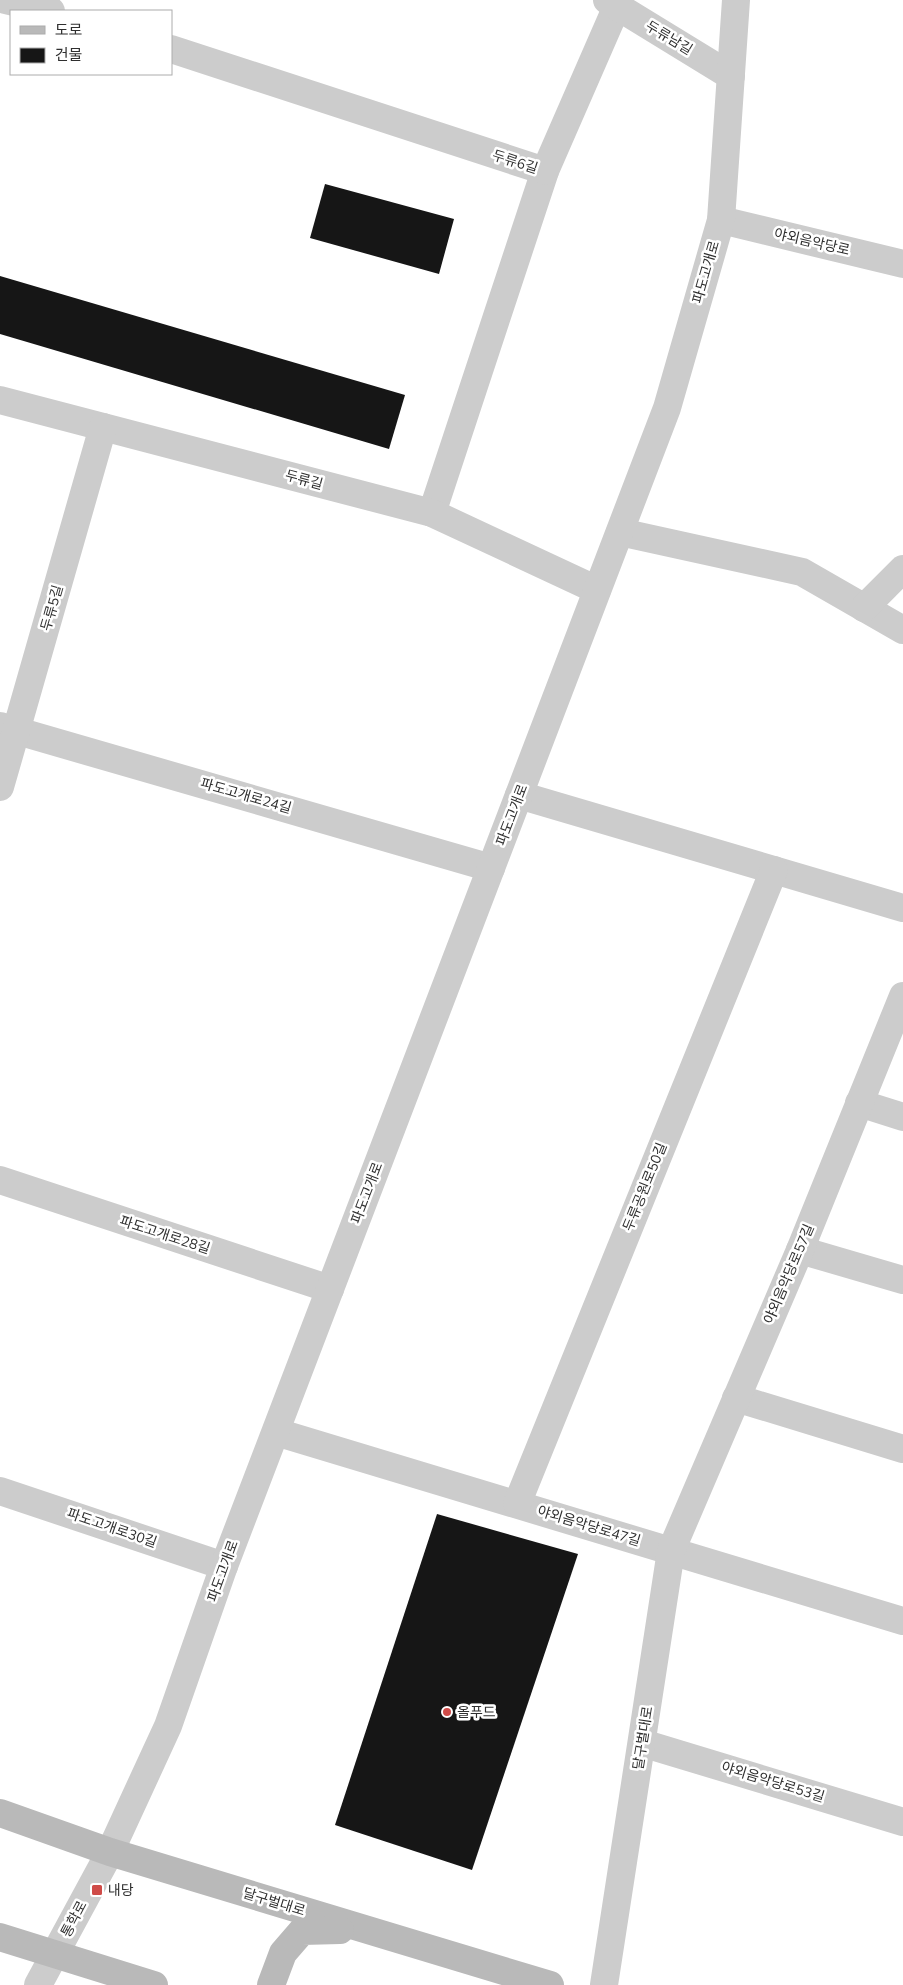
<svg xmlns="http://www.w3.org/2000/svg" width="903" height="1985" viewBox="0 0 903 1985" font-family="'Nunito Sans','Noto Sans KR',sans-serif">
  <rect width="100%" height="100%" fill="#fff"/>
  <g fill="#161616">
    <polygon points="325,184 454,219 439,274 310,238"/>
    <polygon points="0,276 405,395 389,449 0,334"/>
    <polygon points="437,1514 578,1554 472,1870 335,1825"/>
  </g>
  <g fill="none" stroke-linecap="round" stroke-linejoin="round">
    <g stroke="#ccc" stroke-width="28">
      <polyline points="5,0 51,11"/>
      <polyline points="171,49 545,171 432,513"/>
      <polyline points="545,171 617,6"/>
      <polyline points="0,400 432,513 597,590"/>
      <polyline points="620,532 802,572 903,630"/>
      <polyline points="864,608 903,569"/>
      <polyline points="0,726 491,868"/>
      <polyline points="0,787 103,427"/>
      <polyline points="519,795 903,908"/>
      <polyline points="859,1103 903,1117"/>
      <polyline points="0,1180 330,1289"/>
      <polyline points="800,1250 903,1280"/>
      <polyline points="736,1398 903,1449"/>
      <polyline points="276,1432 903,1621"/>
      <polyline points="0,1491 224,1566"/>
      <polyline points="517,1504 774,870"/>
      <polyline points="642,1743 903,1822"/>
      <polyline points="604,1985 671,1551 800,1250 903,996"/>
    </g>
    <g stroke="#ccc" stroke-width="28">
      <polyline points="607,0 731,76"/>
      <polyline points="721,220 903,264"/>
      <polyline points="38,1985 110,1852 168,1726 224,1566 667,408 721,220 736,0"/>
    </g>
    <g stroke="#b9b9b9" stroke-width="28">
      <polyline points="0,1813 110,1852 550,1985"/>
      <polyline points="0,1937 154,1985"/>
      <polyline points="271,1985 283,1953 302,1931 340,1930"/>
    </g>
  </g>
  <g fill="#cf4b48" stroke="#fff" stroke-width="2">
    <circle cx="447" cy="1712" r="5"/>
    <rect x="91" y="1884" width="12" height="12" rx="2.5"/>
  </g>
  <g text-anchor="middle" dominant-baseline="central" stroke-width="5" stroke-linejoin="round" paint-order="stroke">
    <g font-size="14" fill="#2f2f2f" stroke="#fff">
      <text transform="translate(669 38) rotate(31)">두류남길</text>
      <text transform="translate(515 162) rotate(18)">두류6길</text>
      <text transform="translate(812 242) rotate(13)">야외음악당로</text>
      <text transform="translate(706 272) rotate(-74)">파도고개로</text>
      <text transform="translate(304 480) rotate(15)">두류길</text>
      <text transform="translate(52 608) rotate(-74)">두류5길</text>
      <text transform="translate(246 796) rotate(16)">파도고개로24길</text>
      <text transform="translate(512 815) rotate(-69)">파도고개로</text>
      <text transform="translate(645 1187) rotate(-68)">두류공원로50길</text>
      <text transform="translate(367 1193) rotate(-69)">파도고개로</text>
      <text transform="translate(165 1235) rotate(18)">파도고개로28길</text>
      <text transform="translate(789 1274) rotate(-67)">야외음악당로57길</text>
      <text transform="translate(589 1526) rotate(17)">야외음악당로47길</text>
      <text transform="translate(112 1528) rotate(19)">파도고개로30길</text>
      <text transform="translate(223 1571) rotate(-70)">파도고개로</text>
      <text transform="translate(643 1738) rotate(-81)">달구벌대로</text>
      <text transform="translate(773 1782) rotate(17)">야외음악당로53길</text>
      <text transform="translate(274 1902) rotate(17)">달구벌대로</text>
      <text transform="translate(74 1919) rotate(-62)">통학로</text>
    </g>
    <g font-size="14" fill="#2f2f2f" stroke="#fff" text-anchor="start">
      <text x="457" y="1712">올푸드</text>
      <text x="108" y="1890">내당</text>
    </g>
  </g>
  <rect x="10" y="10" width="162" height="65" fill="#ffffff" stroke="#acacac"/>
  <rect x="20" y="26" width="25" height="8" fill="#b9b9b9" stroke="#acacac"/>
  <text x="55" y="35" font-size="15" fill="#2f2f2f">도로</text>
  <rect x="20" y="48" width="25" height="15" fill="#161616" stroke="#acacac"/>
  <text x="55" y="60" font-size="15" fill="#2f2f2f">건물</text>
</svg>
